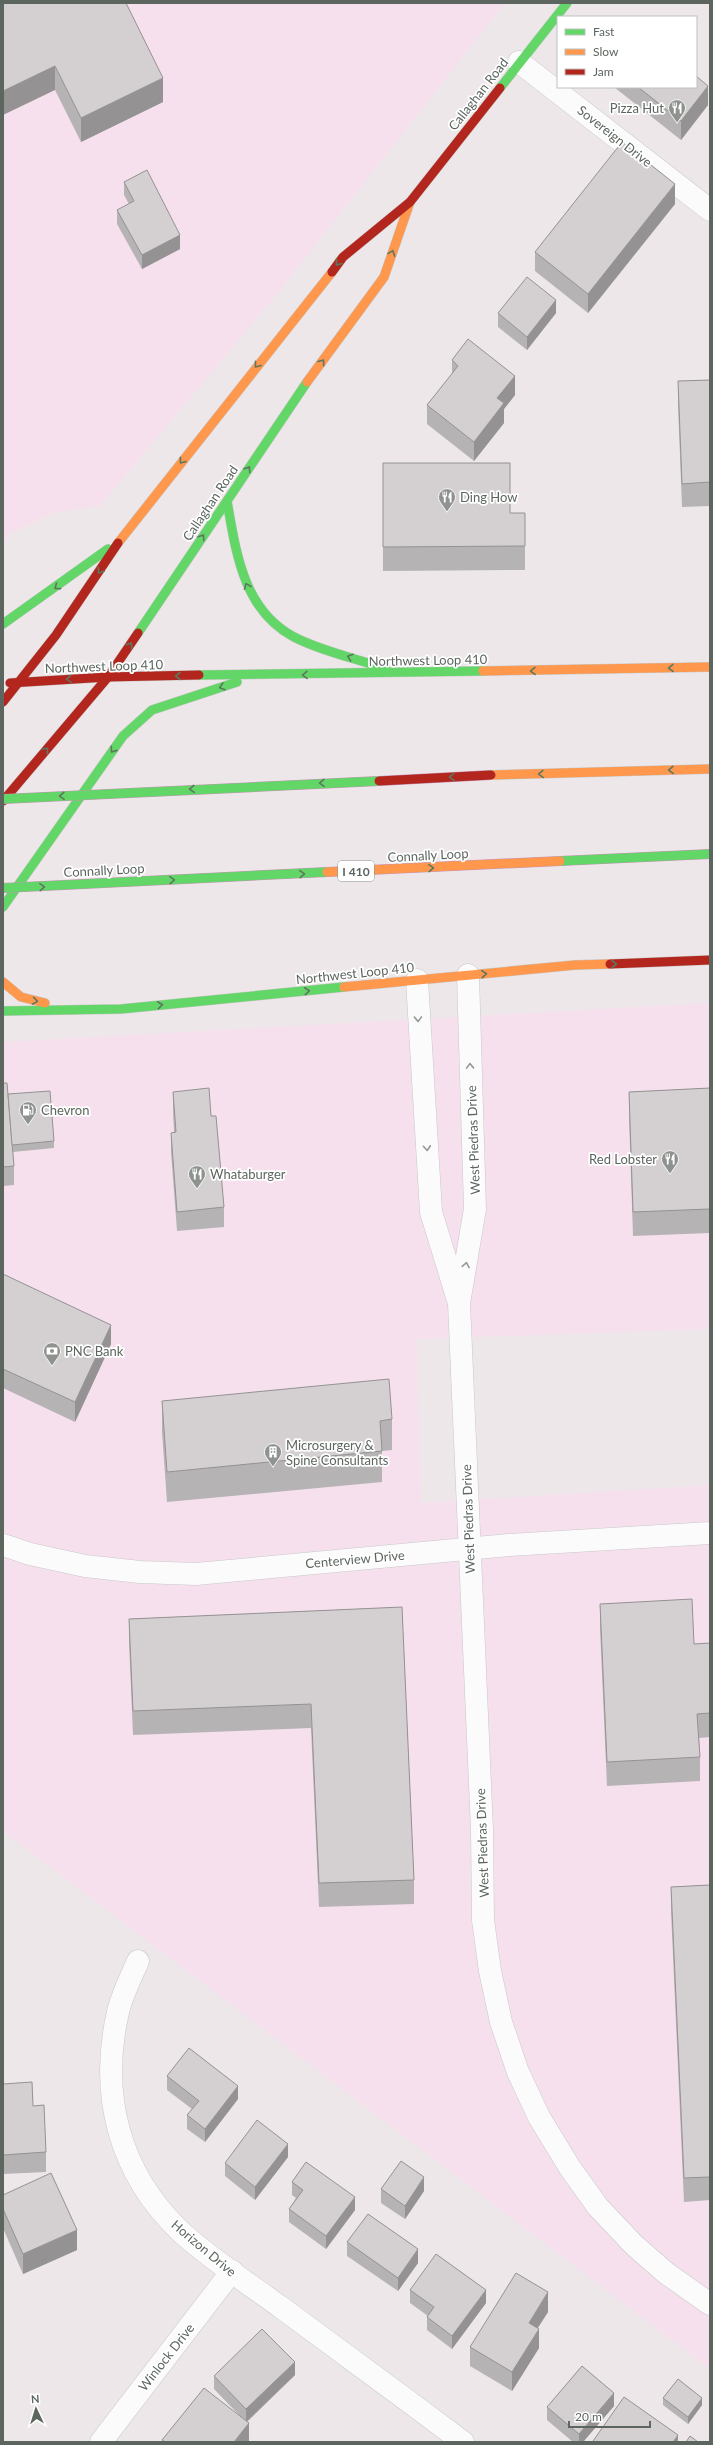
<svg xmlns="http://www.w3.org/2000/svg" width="713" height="2445" viewBox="0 0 713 2445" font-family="Lato,sans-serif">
  <rect width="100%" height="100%" fill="#ede7ea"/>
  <g fill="#f7e0ed">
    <polygon points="3,3 505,3 277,294 100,506 55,512 9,534 3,544"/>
    <polygon points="710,1003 710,1329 417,1339 420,1503 710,1485 710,2369 3,1831 3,1042"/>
  </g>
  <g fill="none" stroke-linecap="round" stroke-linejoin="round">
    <g stroke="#c7c8c7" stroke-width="23">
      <g id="street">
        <polyline points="519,62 710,210"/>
        <polyline points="468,975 475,1209 459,1303 482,1830 483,1920 490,1971 501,2022 518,2072 539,2117 570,2168 598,2207 634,2245 666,2273 710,2304"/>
        <polyline points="417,980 431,1212 458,1300"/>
        <polyline points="3,1545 30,1554 85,1566 140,1572 196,1574 509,1545 710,1533"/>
        <path d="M138 1961C131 1977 122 1995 118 2012 99 2095 119 2173 181 2232 212 2260 249 2284 282 2308 343 2353 403 2397 463 2442"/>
        <polyline points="101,2442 232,2271"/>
      </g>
    </g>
    <g stroke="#c7c8c6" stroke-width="10">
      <g id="fast">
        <polyline points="500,88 567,3"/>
        <path d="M227 501C236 552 243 610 294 637 323 652 356 658 386 669"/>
        <polyline points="3,624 108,549"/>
        <polyline points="138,633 307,382"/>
        <polyline points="199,675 483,671"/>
        <polyline points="3,907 123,736 152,710 237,682"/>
        <polyline points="3,1011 121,1009 344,987"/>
      </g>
    </g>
    <g stroke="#c7c8c6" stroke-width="10">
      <g id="slow">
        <polyline points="307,382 384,277 410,202"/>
        <polyline points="118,543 332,272"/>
        <polyline points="483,671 710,667"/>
        <polyline points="491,775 710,769"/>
        <polyline points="3,982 21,997 45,1003"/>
        <polyline points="344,987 575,965 610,964"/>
      </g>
    </g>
    <g stroke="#c7c8c6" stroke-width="10">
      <g id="jam">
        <polyline points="332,272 343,257 410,202 500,88"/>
        <polyline points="10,683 108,677 199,675"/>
        <polyline points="3,702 56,635 118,543"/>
        <polyline points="3,801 108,677 138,633"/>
        <polyline points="610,964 710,960"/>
      </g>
    </g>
    <use href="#street" stroke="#fcfbfc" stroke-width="22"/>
    <use href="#fast" stroke="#63d668" stroke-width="9"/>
    <use href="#slow" stroke="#ff974d" stroke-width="9"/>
    <use href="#jam" stroke="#b3261e" stroke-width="9"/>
    <g stroke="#c593b5" stroke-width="10" stroke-linecap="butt">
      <g id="fast-bridge">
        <polyline points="3,799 379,781"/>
        <polyline points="560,861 710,854"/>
        <polyline points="3,888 327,872"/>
      </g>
    </g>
    <g stroke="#c593b5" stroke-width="10" stroke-linecap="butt">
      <polyline id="slow-bridge" points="327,872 560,861"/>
    </g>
    <g stroke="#c593b5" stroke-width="10" stroke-linecap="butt">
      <polyline id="jam-bridge" points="379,781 491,775"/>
    </g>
    <use href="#fast-bridge" stroke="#63d668" stroke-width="9"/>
    <use href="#slow-bridge" stroke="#ff974d" stroke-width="9"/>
    <use href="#jam-bridge" stroke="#b3261e" stroke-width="9"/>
  </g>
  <g fill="#b6b3b4">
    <polygon points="3,3 163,102 81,142 55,90"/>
    <polygon points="614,87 696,87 708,105 681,140"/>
    <polygon points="124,182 180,249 142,269 117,224 117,210 129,204 124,195"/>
    <polygon points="675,204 588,313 535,271 535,252"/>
    <polygon points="498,313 556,313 527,350 498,327"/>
    <polygon points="452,360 515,395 504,409 504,423 474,461 427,424 427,405 452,374"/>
    <polygon points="710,380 710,506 682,507 678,405 678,381"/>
    <polygon points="383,463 510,513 525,513 525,570 383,571"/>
    <polygon points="3,1083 8,1094 54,1141 54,1148 13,1152 14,1166 14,1185 3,1186"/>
    <polygon points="710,1088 710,1233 633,1236 629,1116 629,1092"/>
    <polygon points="173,1092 211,1116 224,1207 224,1227 177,1231 171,1152 171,1133 174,1132 173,1111"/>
    <polygon points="3,1274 111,1344 75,1422 3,1388"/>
    <polygon points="162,1401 392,1419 392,1450 382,1451 382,1482 167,1502 162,1432"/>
    <polygon points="600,1604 694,1644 710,1643 710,1737 699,1738 700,1757 700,1781 607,1786 600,1628"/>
    <polygon points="402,1607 414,1880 414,1904 319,1907 311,1728 133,1735 129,1643 129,1619"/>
    <polygon points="710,1885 710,2200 684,2202 671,1911 671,1887"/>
    <polygon points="167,2076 238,2099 205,2142 187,2129 187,2115 192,2109 167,2090"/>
    <polygon points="3,2084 33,2106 46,2152 46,2172 3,2174"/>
    <polygon points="288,2157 255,2200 225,2176 225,2163"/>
    <polygon points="292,2182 355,2210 326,2249 289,2222 289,2209 296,2198 292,2195"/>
    <polygon points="381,2189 424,2191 405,2219 381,2203"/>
    <polygon points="3,2195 77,2250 23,2274 3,2228"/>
    <polygon points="347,2242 418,2263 398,2291 347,2256"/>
    <polygon points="410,2290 486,2303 452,2349 427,2330 427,2317 428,2316 410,2303"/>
    <polygon points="548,2312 537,2328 539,2348 512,2391 470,2366 470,2347"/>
    <polygon points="295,2375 247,2422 249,2442 162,2442 162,2440 240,2416 214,2389 214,2376"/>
    <polygon points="663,2398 702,2405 688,2424 663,2405"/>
    <polygon points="614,2406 583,2442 573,2442 547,2420 547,2407"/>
  </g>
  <g fill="#949292">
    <polygon points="55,66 55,90 3,115 3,91"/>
    <polygon points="163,78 163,102 81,142 81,118"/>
    <polygon points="708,86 708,105 681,140 681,121"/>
    <polygon points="675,184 675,204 588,313 588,294"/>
    <polygon points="180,235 180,249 142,269 142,255"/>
    <polygon points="556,300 556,313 527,350 527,337"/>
    <polygon points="515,376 515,395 504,409 504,423 474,461 474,442 497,398"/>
    <polygon points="111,1325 111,1344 75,1422 75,1402"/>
    <polygon points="238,2086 238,2099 205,2142 205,2129"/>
    <polygon points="288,2144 288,2157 255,2200 255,2187"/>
    <polygon points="424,2177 424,2191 405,2219 405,2206"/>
    <polygon points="355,2197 355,2210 326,2249 326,2236"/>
    <polygon points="77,2230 77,2250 23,2274 23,2254"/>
    <polygon points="418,2249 418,2263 398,2291 398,2278"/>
    <polygon points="486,2290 486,2303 452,2349 452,2336"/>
    <polygon points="548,2292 548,2312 529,2342 529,2323"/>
    <polygon points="539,2329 539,2348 512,2391 512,2372"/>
    <polygon points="295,2362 295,2375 246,2422 246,2409"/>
    <polygon points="614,2393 614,2406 583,2442 579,2442 579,2434"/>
    <polygon points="702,2398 702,2405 688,2424 688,2417"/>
    <polygon points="249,2423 249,2442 234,2442"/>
    <polygon points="678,2435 678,2442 673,2442"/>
  </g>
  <g fill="#d4d0d1" stroke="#949292">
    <polygon points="3,3 126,3 163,78 81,118 55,66 3,91"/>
    <polygon points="696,76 708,86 681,121 638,87 696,87"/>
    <polygon points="622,142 675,184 588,294 535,252"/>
    <polygon points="147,170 180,235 142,255 117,210 134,201 124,182"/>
    <polygon points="527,277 556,300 527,337 498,313"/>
    <polygon points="468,339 515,376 497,398 504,403 474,442 427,405 458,366 452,360"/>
    <polygon points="710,380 710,482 682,484 678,381"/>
    <polygon points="383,463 510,463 510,513 525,513 525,546 383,547"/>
    <polygon points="3,1083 7,1083 14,1166 3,1167"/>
    <polygon points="209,1088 211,1116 216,1116 224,1207 177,1212 171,1133 176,1132 173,1092"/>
    <polygon points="710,1088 710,1209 633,1212 629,1092"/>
    <polygon points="50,1091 54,1141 12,1145 8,1094"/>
    <polygon points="3,1274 111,1325 75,1402 3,1369"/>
    <polygon points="389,1379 392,1419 380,1421 382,1451 167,1472 162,1401"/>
    <polygon points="692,1599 694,1644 710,1643 710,1713 697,1714 700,1757 607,1762 600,1604"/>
    <polygon points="402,1607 414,1880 319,1883 311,1704 133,1711 129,1619"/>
    <polygon points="710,1885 710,2177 684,2178 671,1887"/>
    <polygon points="189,2048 238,2086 205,2129 187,2115 199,2101 167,2076"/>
    <polygon points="32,2082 33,2106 44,2105 46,2152 3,2155 3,2084"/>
    <polygon points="257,2120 288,2144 255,2187 225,2163"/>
    <polygon points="401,2161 424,2177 405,2206 381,2189"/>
    <polygon points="306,2162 355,2197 326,2236 289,2209 303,2190 292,2182"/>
    <polygon points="51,2173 77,2230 23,2254 3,2209 3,2195"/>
    <polygon points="368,2214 418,2249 398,2278 347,2242"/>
    <polygon points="436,2254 486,2290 452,2336 427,2317 434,2307 410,2290"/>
    <polygon points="516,2273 548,2292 529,2323 539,2329 512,2372 470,2347"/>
    <polygon points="262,2329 295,2362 246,2409 214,2376"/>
    <polygon points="582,2366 614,2393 579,2434 547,2407"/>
    <polygon points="678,2379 702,2398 688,2417 663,2398"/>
    <polygon points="204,2388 249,2423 234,2442 165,2442 162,2440"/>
    <polygon points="624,2397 678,2435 673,2442 594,2442 593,2441"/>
    <polygon points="690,2436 698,2442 686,2442"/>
  </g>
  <defs><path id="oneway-chevron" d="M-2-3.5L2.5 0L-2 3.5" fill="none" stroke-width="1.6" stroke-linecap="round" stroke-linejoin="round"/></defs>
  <g stroke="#5d7760">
    <use href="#oneway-chevron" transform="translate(392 253) rotate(-70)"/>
    <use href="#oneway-chevron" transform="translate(338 263) rotate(128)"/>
    <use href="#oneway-chevron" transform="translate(322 362) rotate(-54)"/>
    <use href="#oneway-chevron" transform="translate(257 365) rotate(128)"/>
    <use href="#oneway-chevron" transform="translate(182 461) rotate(128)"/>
    <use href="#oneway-chevron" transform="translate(248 469) rotate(-56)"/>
    <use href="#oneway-chevron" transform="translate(202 537) rotate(-56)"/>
    <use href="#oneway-chevron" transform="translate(100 571) rotate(124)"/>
    <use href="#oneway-chevron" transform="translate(247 586) rotate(-112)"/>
    <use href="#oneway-chevron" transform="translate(57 587) rotate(143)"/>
    <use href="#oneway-chevron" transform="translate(130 645) rotate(-56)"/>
    <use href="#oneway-chevron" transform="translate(350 657) rotate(-161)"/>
    <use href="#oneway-chevron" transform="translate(671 668) rotate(179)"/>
    <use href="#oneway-chevron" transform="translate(533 671) rotate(179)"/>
    <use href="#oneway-chevron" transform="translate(305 675) rotate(179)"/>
    <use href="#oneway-chevron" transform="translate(178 676) rotate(180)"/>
    <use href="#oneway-chevron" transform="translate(69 679) rotate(177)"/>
    <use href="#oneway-chevron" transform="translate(222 687) rotate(163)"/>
    <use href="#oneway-chevron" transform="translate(46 750) rotate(-50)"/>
    <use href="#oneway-chevron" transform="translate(113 750) rotate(125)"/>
    <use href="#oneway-chevron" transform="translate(671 770) rotate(178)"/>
    <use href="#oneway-chevron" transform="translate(541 774) rotate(178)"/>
    <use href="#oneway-chevron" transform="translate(452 777) rotate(177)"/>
    <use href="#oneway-chevron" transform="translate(322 783) rotate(177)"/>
    <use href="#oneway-chevron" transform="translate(192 789) rotate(177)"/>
    <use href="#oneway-chevron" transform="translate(62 796) rotate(177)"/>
    <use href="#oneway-chevron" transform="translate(431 868) rotate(-3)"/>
    <use href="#oneway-chevron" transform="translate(302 874) rotate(-3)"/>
    <use href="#oneway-chevron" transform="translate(172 880) rotate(-3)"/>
    <use href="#oneway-chevron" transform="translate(42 887) rotate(-3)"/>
    <use href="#oneway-chevron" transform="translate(614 964) rotate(-2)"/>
    <use href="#oneway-chevron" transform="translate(484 974) rotate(-5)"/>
    <use href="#oneway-chevron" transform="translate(307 991) rotate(-6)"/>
    <use href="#oneway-chevron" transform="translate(35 1001) rotate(9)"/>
    <use href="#oneway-chevron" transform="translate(160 1005) rotate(-6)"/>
  </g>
  <g stroke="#949a95">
    <use href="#oneway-chevron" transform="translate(418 1019) rotate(88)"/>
    <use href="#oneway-chevron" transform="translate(470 1066) rotate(-92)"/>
    <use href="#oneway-chevron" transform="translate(427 1148) rotate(86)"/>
    <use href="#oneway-chevron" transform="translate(466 1265) rotate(-80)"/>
  </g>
  <defs>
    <g id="restaurant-pin" transform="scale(0.9)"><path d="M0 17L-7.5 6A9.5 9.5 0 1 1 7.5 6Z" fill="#8f938f" stroke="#fff"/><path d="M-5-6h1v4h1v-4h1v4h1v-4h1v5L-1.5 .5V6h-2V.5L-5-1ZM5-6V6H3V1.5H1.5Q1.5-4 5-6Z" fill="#fff"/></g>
    <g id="fuel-pin" transform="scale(0.9)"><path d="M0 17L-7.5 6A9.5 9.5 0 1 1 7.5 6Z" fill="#8f938f" stroke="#fff"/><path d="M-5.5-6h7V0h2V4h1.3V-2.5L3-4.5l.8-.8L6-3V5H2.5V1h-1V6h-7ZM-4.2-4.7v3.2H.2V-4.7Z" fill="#fff"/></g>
    <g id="bank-pin" transform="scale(0.9)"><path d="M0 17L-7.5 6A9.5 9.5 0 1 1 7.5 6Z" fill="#8f938f" stroke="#fff"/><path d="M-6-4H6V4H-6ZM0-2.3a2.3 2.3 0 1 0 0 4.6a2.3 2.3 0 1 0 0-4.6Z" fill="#fff"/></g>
    <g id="building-pin" transform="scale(0.9)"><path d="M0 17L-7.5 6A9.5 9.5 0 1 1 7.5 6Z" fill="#8f938f" stroke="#fff"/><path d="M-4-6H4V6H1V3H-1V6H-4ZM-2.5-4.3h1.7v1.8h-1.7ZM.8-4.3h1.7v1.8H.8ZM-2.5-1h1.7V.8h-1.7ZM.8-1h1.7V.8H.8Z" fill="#fff"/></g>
  </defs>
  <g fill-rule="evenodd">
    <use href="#restaurant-pin" x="677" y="108"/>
    <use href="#restaurant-pin" x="447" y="497"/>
    <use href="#fuel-pin" x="28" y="1110"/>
    <use href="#restaurant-pin" x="670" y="1159"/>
    <use href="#restaurant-pin" x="197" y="1174"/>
    <use href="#bank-pin" x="52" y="1351"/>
    <use href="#building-pin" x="273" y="1452"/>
  </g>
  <g text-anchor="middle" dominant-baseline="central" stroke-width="3.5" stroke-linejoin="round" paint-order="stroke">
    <rect fill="#fff" stroke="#8d948e" stroke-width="1" x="338" y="861" width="36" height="20" rx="3"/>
    <g font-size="12" font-weight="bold" fill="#5c665e">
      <text x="356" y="871">I 410</text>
    </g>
    <g font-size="13" fill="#5c665e" stroke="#fff">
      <text transform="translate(478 94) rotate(-52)">Callaghan Road</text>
      <text transform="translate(615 136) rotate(38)">Sovereign Drive</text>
      <text transform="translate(210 503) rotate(-56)">Callaghan Road</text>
      <text transform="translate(428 660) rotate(-1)">Northwest Loop 410</text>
      <text transform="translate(104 666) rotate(-2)">Northwest Loop 410</text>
      <text transform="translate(428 855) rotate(-3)">Connally Loop</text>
      <text transform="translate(104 870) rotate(-3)">Connally Loop</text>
      <text transform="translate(355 973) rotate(-6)">Northwest Loop 410</text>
      <text transform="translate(473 1140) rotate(-92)">West Piedras Drive</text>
      <text transform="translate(468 1519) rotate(-92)">West Piedras Drive</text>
      <text transform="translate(355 1559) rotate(-5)">Centerview Drive</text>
      <text transform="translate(482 1843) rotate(-92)">West Piedras Drive</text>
      <text transform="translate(204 2248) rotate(40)">Horizon Drive</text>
      <text transform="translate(166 2357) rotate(-52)">Winlock Drive</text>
    </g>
    <g font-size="13" fill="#5c665e" stroke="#fff" text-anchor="start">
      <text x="664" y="108" text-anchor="end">Pizza Hut</text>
      <text x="460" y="497">Ding How</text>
      <text x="41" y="1110">Chevron</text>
      <text x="657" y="1159" text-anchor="end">Red Lobster</text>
      <text x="210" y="1174">Whataburger</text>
      <text x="65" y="1351">PNC Bank</text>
      <text x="286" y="1445">Microsurgery &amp;<tspan x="286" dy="15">Spine Consultants</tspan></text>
    </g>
  </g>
  <rect width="713" height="2445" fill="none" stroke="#5c665e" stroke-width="8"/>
  <rect x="557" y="16" width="140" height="72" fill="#ffffff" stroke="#bec2bf"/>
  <rect x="565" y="29" width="20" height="6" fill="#63d668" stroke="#bec2bf"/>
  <text x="593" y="36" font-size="12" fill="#5c665e">Fast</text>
  <rect x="565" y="49" width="20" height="6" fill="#ff974d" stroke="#bec2bf"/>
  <text x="593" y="56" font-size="12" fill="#5c665e">Slow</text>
  <rect x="565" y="69" width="20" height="6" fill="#b3261e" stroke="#bec2bf"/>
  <text x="593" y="76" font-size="12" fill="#5c665e">Jam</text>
  <g transform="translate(36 2409) rotate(356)" stroke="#ffffff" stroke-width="3" paint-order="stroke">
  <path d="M0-3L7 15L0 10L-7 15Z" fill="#5c665e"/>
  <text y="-6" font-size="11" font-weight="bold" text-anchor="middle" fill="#5c665e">N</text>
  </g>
  <path d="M569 2421v6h81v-6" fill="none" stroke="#5c665e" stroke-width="2"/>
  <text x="575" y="2421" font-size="12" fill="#5c665e" stroke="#ffffff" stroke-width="3" paint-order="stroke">20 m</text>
</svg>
